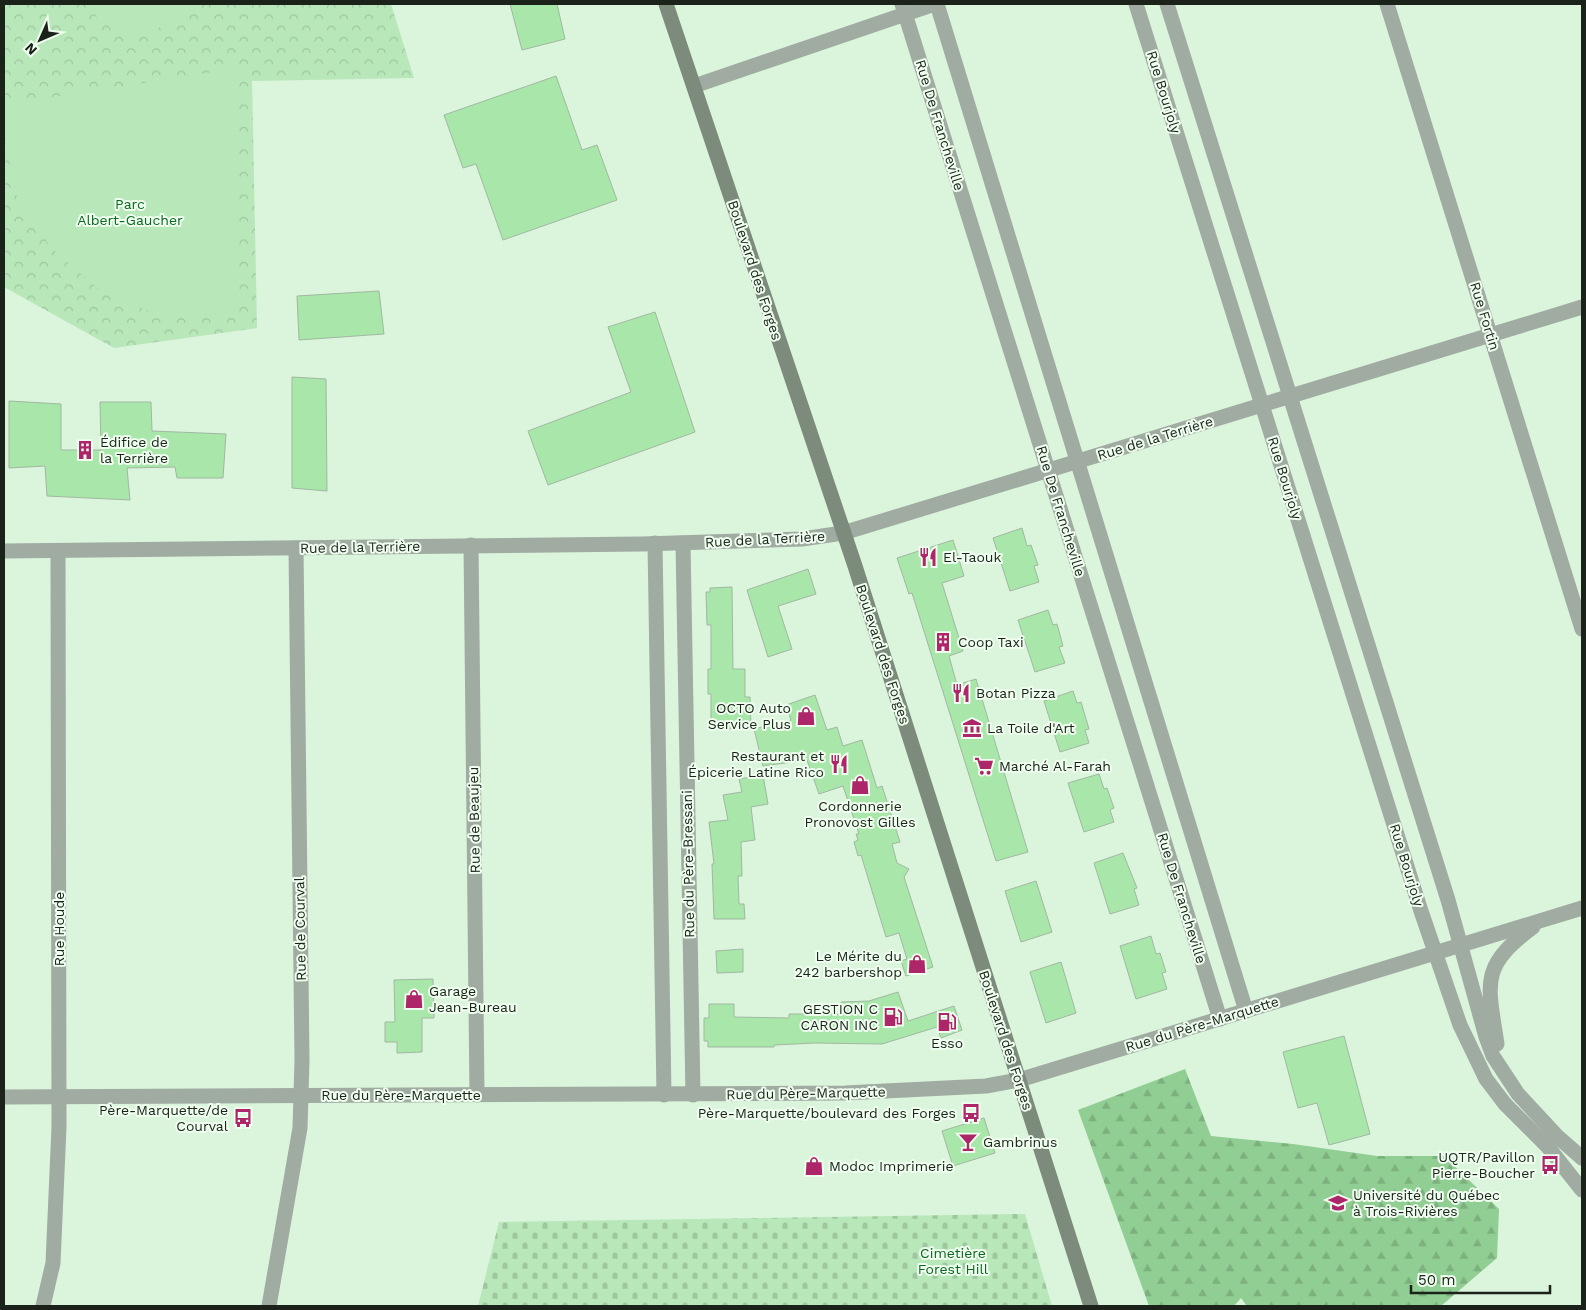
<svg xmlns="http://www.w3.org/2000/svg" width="1586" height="1310" viewBox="0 0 1586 1310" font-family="'Work Sans',sans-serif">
  <defs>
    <pattern id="forest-firs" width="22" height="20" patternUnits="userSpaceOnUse" patternTransform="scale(1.25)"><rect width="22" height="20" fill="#91ce93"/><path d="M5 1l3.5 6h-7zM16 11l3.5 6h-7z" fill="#7cb17e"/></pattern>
    <pattern id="cemetery-stones" width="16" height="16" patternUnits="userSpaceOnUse" patternTransform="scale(1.25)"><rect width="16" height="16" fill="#b8e7ba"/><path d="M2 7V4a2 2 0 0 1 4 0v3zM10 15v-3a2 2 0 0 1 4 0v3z" fill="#9ec69f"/></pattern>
    <pattern id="park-crowns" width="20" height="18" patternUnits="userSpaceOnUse" patternTransform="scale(1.25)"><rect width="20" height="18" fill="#b8e7ba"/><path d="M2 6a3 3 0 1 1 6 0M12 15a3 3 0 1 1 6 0" fill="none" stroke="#9ec69f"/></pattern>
  </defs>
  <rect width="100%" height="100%" fill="#dbf4dc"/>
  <polygon fill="url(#forest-firs)" points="1185,1069 1211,1136 1293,1144 1377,1156 1444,1156 1499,1209 1497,1258 1441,1306 1247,1306 1241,1298 1234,1306 1149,1306 1078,1110"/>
  <polygon fill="url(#cemetery-stones)" points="1025,1214 1052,1306 478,1306 499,1222"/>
  <polygon fill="url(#park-crowns)" points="4,4 391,4 414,78 252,81 257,328 114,348 4,287"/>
  <g fill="#b8e7ba">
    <polygon points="91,4 204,4 137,39 98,21"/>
    <polygon points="239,68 237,312 157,314 103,293 51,248 15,193 4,129 4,105"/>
  </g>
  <g fill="#a8e6aa" stroke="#a1b8a1">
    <polygon points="510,4 557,4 565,39 522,50"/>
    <polygon points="556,76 582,150 597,145 617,200 503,240 476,164 463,168 444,115"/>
    <polygon points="379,291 384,334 299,340 297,296"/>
    <polygon points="655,312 695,432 548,485 528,431 631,392 608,327"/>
    <polygon points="292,377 326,379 327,491 292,488"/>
    <polygon points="9,401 61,404 61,450 101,450 100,402 151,402 152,431 226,434 223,478 177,478 175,467 127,468 130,500 47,496 45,466 9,468"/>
    <polygon points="1022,528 1027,546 1031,545 1038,565 1034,566 1039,582 1010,591 993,538"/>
    <polygon points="953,540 964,576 942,583 963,651 949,656 957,685 976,679 1028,852 996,861 912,593 909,594 897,558"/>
    <polygon points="808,569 816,594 778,606 792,649 768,657 747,590"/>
    <polygon points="732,587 733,669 745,669 745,697 750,697 751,728 721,729 720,723 711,723 711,694 708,694 708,669 711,669 711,625 707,625 706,592 710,592 710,588"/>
    <polygon points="1048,610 1053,625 1057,624 1063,646 1059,647 1065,663 1035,672 1018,620"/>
    <polygon points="1073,691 1077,703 1081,702 1089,729 1085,730 1089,743 1060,752 1044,701"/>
    <polygon points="815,695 827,730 837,727 843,746 862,740 877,788 882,786 900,842 892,844 897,863 909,869 904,877 933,967 906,976 901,961 907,959 899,933 886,937 861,855 858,856 854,842 858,840 856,834 859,834 843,786 819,794 807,760 763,766 754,729 791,720 786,705"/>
    <polygon points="1099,774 1104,789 1107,788 1114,808 1110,810 1114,822 1084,832 1068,783"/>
    <polygon points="763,775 768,804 751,807 755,840 741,842 742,876 738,876 739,904 744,904 745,919 714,919 712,864 714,864 709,822 728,820 723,795 742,792 739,779"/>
    <polygon points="1123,853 1137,888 1134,889 1139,905 1110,914 1094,863"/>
    <polygon points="1036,881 1052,932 1021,942 1005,891"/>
    <polygon points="1151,936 1156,954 1160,953 1166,972 1162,973 1167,989 1136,999 1120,946"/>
    <polygon points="743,949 743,972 717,973 716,951"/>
    <polygon points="1061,962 1076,1013 1046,1023 1030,972"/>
    <polygon points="433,979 434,1018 422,1018 422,1052 397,1053 397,1042 385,1042 385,1022 395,1022 394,980"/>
    <polygon points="898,992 908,1021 954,1006 962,1030 941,1038 937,1027 882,1044 815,1043 774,1045 774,1047 708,1047 708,1041 704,1041 704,1018 709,1018 709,1004 734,1004 734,1017 789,1018 789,1014 841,1014 841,1002 869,1001"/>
    <polygon points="1344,1036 1370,1134 1329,1145 1317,1103 1298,1108 1283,1052"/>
    <polygon points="984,1118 995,1153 953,1166 942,1131"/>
  </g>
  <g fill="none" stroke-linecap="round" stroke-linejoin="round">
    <g stroke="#a0aba1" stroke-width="15">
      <polyline points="902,4 1220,1019"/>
      <polyline points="937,4 1246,1011"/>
      <polyline points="1136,4 1421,911 1460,1025 1486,1079 1505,1104 1548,1147 1582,1190"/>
      <polyline points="1167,4 1448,900 1486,1037 1493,1056 1518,1094 1558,1137 1582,1158"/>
      <polyline points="1387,4 1582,629"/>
      <polyline points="694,86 935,4"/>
      <polyline points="655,543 664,1095"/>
      <polyline points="683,543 693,1095"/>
      <polyline points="471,545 477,1095"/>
      <polyline points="4,551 642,544 802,539 843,533 1582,307"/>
      <path d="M1497 1044C1488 983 1479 967 1533 927"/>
      <polyline points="4,1097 845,1093 986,1086 1019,1080 1582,908"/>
      <polyline points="43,1306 53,1263 59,1127 58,551"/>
      <polyline points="269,1306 300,1128 302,1060 296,548"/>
    </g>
    <polyline stroke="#7c8b7c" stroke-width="15" points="666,4 855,566 1091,1306"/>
  </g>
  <defs>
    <g id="building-bare" transform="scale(1.5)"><path d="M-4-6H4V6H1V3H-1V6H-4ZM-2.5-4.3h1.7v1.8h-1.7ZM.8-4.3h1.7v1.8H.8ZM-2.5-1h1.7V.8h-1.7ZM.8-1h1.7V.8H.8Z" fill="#ae266a" stroke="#effeef" stroke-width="2.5" paint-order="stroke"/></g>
    <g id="restaurant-bare" transform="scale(1.5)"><path d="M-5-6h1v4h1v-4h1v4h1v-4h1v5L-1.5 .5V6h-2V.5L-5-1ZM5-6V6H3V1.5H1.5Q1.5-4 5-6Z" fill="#ae266a" stroke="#effeef" stroke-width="2.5" paint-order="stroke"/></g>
    <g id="shop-bare" transform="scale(1.5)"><path d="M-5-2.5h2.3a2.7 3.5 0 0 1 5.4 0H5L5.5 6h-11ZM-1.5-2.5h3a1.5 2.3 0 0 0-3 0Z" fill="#ae266a" stroke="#effeef" stroke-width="2.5" paint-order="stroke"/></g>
    <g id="museum-bare" transform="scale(1.5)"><path d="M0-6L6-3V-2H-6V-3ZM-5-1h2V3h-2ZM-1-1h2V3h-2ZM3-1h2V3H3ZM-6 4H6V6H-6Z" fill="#ae266a" stroke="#effeef" stroke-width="2.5" paint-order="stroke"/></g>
    <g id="supermarket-bare" transform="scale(1.5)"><path d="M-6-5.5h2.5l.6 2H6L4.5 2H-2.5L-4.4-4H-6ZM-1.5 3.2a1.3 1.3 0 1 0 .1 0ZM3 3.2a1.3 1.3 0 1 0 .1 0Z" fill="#ae266a" stroke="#effeef" stroke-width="2.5" paint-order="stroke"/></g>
    <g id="fuel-bare" transform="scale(1.5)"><path d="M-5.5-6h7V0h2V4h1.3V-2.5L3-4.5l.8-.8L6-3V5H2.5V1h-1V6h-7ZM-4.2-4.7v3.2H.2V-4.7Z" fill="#ae266a" stroke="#effeef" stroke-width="2.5" paint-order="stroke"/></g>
    <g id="bus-bare" transform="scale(1.5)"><path d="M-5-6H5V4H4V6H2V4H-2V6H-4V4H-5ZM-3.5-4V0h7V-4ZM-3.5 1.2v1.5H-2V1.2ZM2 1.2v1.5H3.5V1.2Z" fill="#ae266a" stroke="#effeef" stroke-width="2.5" paint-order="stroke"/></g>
    <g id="bar-bare" transform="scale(1.5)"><path d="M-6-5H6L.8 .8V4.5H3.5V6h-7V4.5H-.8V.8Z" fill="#ae266a" stroke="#effeef" stroke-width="2.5" paint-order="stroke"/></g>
    <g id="university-bare" transform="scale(1.5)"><path d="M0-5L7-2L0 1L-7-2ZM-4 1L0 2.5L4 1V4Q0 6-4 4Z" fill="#ae266a" stroke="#effeef" stroke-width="2.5" paint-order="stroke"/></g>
  </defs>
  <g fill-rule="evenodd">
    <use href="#building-bare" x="85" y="450"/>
    <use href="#restaurant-bare" x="928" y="557"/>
    <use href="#building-bare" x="943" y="642"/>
    <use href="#restaurant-bare" x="961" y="693"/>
    <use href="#shop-bare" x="806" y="716"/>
    <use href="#museum-bare" x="972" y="728"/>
    <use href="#restaurant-bare" x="839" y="764"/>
    <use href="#supermarket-bare" x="984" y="766"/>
    <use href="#shop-bare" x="860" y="785"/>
    <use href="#shop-bare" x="917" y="964"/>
    <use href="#shop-bare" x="414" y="999"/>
    <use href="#fuel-bare" x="893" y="1017"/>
    <use href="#fuel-bare" x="947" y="1022"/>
    <use href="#bus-bare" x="971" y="1113"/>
    <use href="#bus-bare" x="243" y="1118"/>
    <use href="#bar-bare" x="968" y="1142"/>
    <use href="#bus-bare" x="1550" y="1165"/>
    <use href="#shop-bare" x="814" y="1166"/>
    <use href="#university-bare" x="1338" y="1203"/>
  </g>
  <g text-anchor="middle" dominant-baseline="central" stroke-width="4" stroke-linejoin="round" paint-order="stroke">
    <g font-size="14" fill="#1a221a" stroke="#effeef">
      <text transform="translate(1164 92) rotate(73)">Rue Bourjoly</text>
      <text transform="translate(940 125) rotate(73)">Rue De Francheville</text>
      <text transform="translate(755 270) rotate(72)">Boulevard des Forges</text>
      <text transform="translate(1485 316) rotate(73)">Rue Fortin</text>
      <text transform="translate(1155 438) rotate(-17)">Rue de la Terrière</text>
      <text transform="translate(1285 478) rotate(73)">Rue Bourjoly</text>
      <text transform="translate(1061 511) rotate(73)">Rue De Francheville</text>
      <text transform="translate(765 539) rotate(-3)">Rue de la Terrière</text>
      <text transform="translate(360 547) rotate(-1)">Rue de la Terrière</text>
      <text transform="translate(883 654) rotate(72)">Boulevard des Forges</text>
      <text transform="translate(474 820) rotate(-91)">Rue de Beaujeu</text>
      <text transform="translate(688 864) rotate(-91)">Rue du Père-Bressani</text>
      <text transform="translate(1407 865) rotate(73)">Rue Bourjoly</text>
      <text transform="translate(1182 898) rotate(73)">Rue De Francheville</text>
      <text transform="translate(59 929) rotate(-90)">Rue Houde</text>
      <text transform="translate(300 929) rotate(-91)">Rue de Courval</text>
      <text transform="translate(1202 1024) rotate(-17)">Rue du Père-Marquette</text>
      <text transform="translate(1006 1040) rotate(72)">Boulevard des Forges</text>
      <text transform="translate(806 1093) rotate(-1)">Rue du Père-Marquette</text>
      <text x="401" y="1095">Rue du Père-Marquette</text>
    </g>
    <g font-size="14" fill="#0c6720" stroke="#effeef">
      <text x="130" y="204">Parc<tspan x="130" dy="16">Albert-Gaucher</tspan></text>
      <text x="953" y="1253">Cimetière<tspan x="953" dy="16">Forest Hill</tspan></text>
    </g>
    <g font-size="14" fill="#1a221a" stroke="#effeef" text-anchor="start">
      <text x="100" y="442">Édifice de<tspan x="100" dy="16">la Terrière</tspan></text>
      <text x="943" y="557">El-Taouk</text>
      <text x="958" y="642">Coop Taxi</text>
      <text x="976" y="693">Botan Pizza</text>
      <text x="791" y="708" text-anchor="end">OCTO Auto<tspan x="791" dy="16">Service Plus</tspan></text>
      <text x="987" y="728">La Toile d'Art</text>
      <text x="824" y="756" text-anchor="end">Restaurant et<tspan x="824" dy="16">Épicerie Latine Rico</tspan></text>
      <text x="999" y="766">Marché Al-Farah</text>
      <text x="860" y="806" text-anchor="middle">Cordonnerie<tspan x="860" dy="16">Pronovost Gilles</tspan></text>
      <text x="902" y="956" text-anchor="end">Le Mérite du<tspan x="902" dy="16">242 barbershop</tspan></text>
      <text x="429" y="991">Garage<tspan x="429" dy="16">Jean-Bureau</tspan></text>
      <text x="878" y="1009" text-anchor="end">GESTION C<tspan x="878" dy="16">CARON INC</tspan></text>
      <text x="947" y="1043" text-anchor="middle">Esso</text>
      <text x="228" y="1110" text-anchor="end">Père-Marquette/de<tspan x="228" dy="16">Courval</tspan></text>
      <text x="956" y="1113" text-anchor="end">Père-Marquette/boulevard des Forges</text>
      <text x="983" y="1142">Gambrinus</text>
      <text x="1535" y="1157" text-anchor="end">UQTR/Pavillon<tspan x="1535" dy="16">Pierre-Boucher</tspan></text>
      <text x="829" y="1166">Modoc Imprimerie</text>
      <text x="1353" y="1195">Université du Québec<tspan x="1353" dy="16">à Trois-Rivières</tspan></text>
    </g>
  </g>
  <rect width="1586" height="1310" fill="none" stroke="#1a221a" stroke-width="10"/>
  <g transform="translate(40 40) rotate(225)" stroke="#effeef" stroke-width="4" paint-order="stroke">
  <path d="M0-4L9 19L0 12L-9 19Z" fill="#1a221a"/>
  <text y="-8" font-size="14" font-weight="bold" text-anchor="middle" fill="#1a221a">N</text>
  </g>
  <path d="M1411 1285v8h139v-8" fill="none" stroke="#1a221a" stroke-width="2.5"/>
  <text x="1418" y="1285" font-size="15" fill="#1a221a" stroke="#effeef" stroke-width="4" paint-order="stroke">50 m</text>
</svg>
